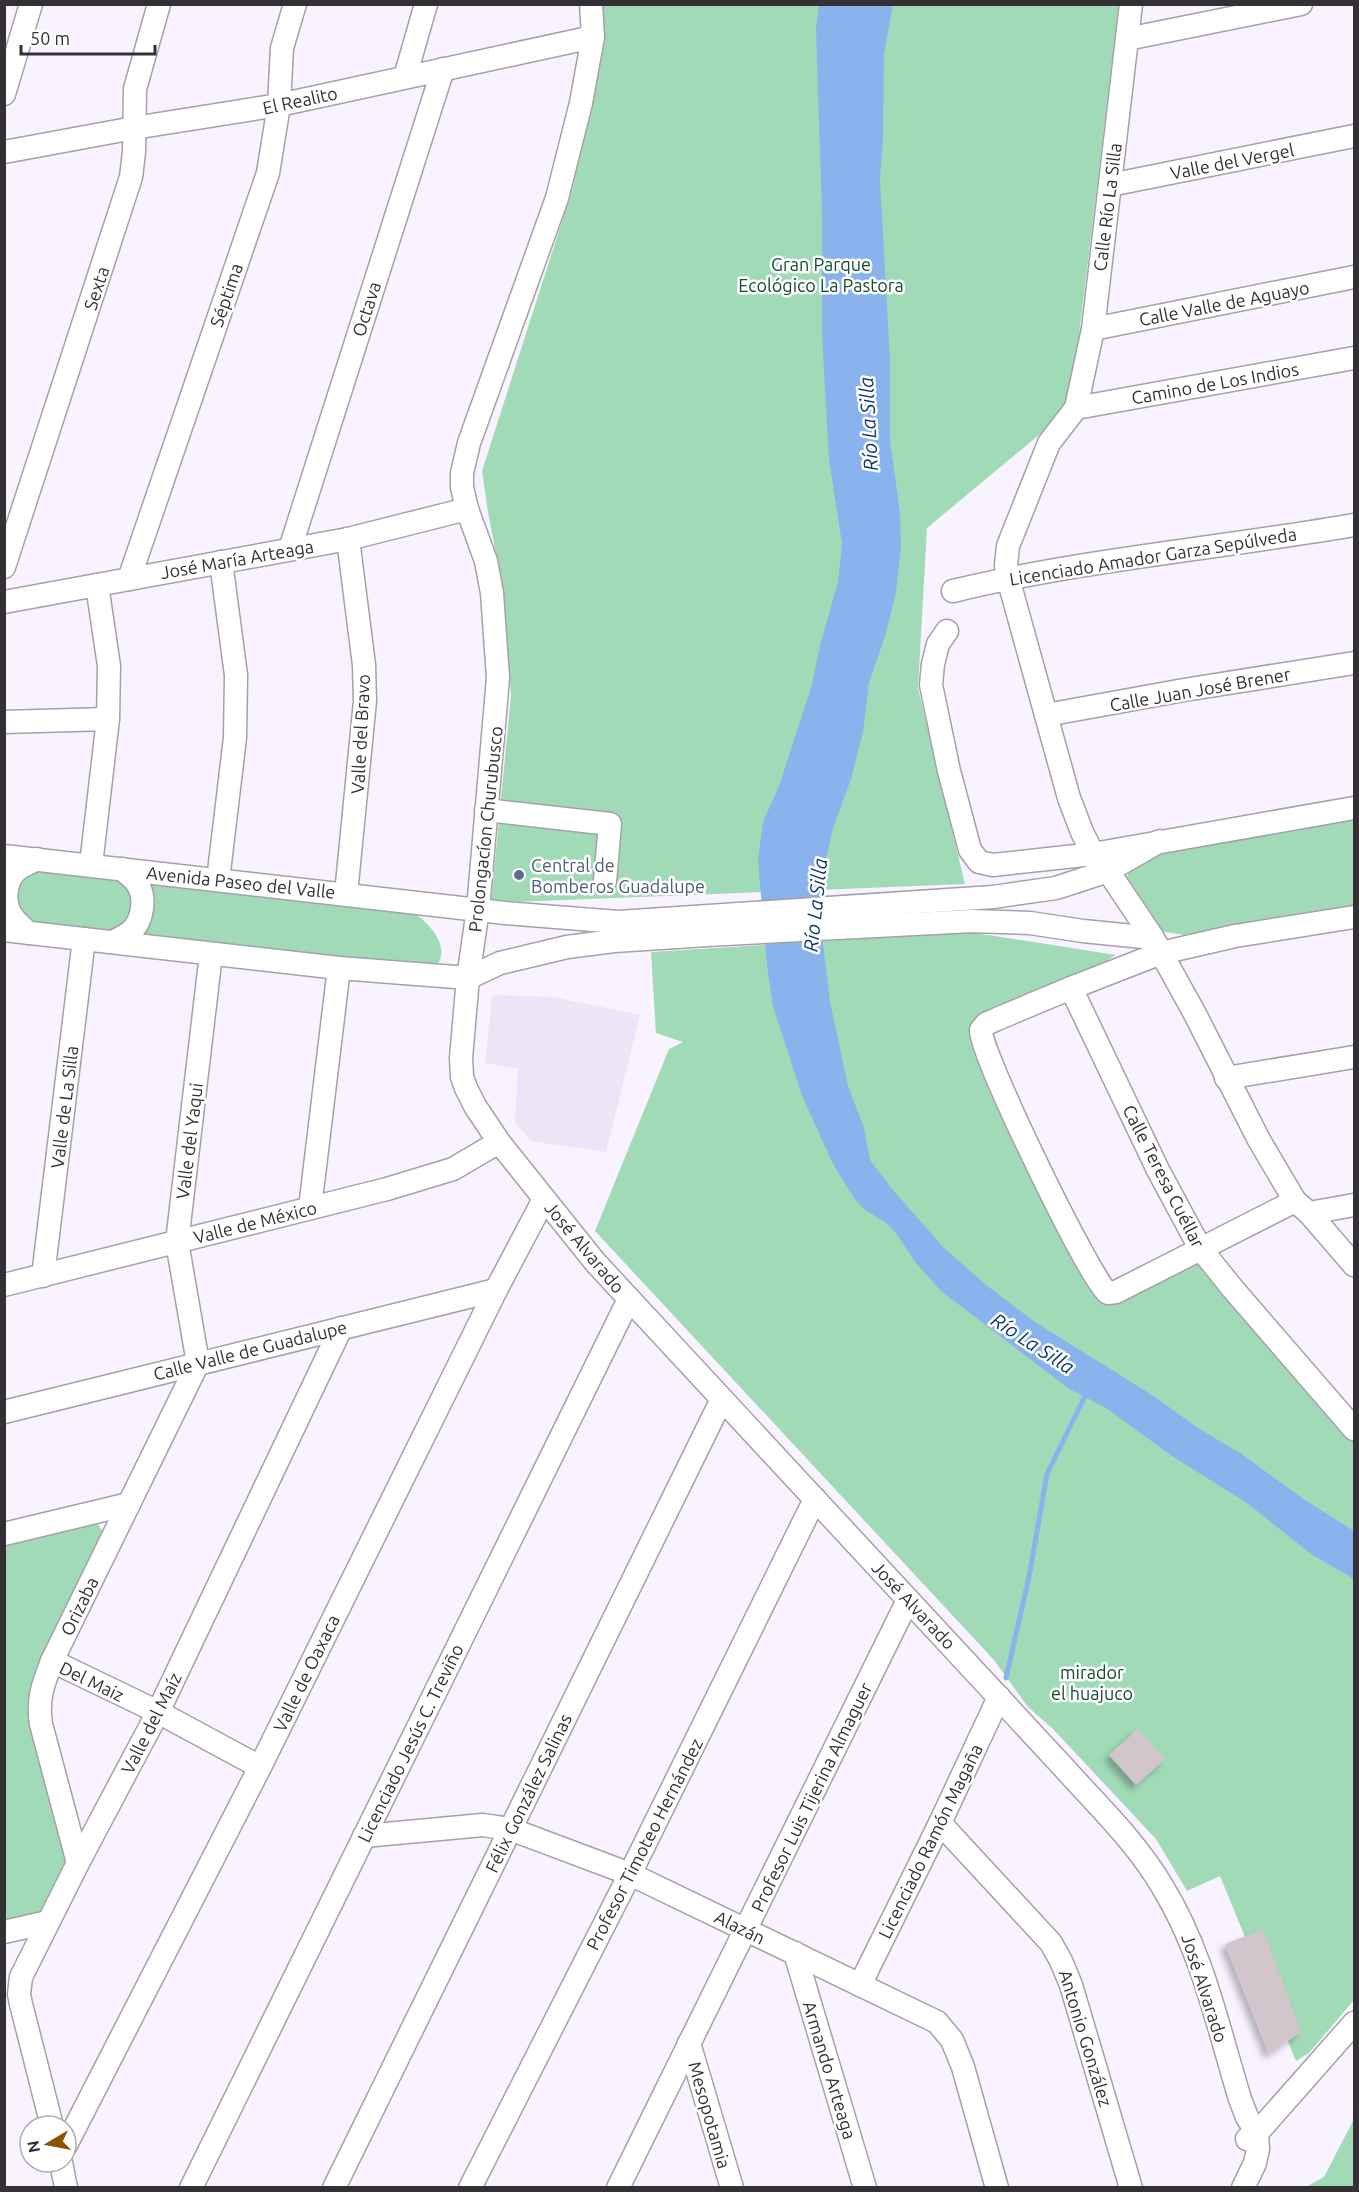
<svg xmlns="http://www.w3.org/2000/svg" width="1359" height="2192" viewBox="0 0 1359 2192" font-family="Ubuntu,sans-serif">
  <defs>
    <filter id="shadow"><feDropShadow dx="-5" dy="5" stdDeviation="3" flood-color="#0004"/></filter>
  </defs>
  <rect width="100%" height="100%" fill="#f9f2ff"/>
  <polygon fill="#eee4f7" points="492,995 554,997 640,1015 606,1152 530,1141 515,1122 518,1069 485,1063"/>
  <g fill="#a1dab6">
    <polygon points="597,5 1119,5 1070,409 927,528 918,688 965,884 491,903 511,695 504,595 488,512 482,471 573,187 601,35"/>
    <polygon points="1354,817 1354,908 1184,935 1159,931 1126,881 1129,870 1151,858 1185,845"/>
    <path d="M5 865 414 913C429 923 448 944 439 962L430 967 5 921Z"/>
    <polygon points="969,932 1116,955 988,1032 1104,1286 1200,1248 1354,1428 1354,2000 1309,2053 1296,2061 1220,1876 1187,1891 1156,1839 1053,1729 1028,1707 994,1660 595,1231 669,1049 683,1042 656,1033 651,952"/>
    <polygon points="91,1522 98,1524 103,1532 33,1698 66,1851 68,1876 45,1916 5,1925 5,1544"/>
    <polygon points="1354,2119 1354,2187 1306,2187 1324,2177"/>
  </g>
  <polygon fill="#89b3ed" points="819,5 893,5 884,53 883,139 880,180 890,360 890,441 900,513 901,547 896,592 886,633 869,683 863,732 851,779 833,828 824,867 820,917 830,1002 848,1086 864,1128 870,1160 892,1189 943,1247 986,1285 1035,1322 1152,1395 1201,1430 1240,1453 1305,1500 1354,1531 1354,1579 1311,1554 1247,1503 1172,1456 1106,1408 1068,1388 941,1291 916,1263 896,1233 886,1223 864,1209 854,1198 833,1164 803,1098 773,1007 767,965 758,860 763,822 779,786 811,688 821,642 838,582 842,544 829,459 822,333 822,214 816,29"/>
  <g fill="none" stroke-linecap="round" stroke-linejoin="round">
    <polyline stroke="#89b3ed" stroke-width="5" points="1006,1678 1029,1577 1047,1474 1088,1390"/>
  </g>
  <g fill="#d3c5cc" filter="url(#shadow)">
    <polygon points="1138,1729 1165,1759 1136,1785 1109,1755"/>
    <polygon points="1263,1929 1301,2032 1269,2054 1225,1944"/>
  </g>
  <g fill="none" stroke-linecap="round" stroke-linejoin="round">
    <g stroke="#a6a0ab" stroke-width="25">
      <g id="minor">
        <path d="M591 4 593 37 581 103 557 198 469 443 462 473V487L467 509 486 561 492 593 498 678 478 909 468 978 461 1058 462 1077 466 1088 475 1106 499 1142 595 1262 1066 1770C1099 1807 1137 1843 1162 1886 1202 1950 1218 2027 1240 2099L1247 2117 1257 2133 1258 2149 1255 2163 1243 2188"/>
        <polyline points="1131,4 1093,329 1076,408 1049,443 1008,546 1006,565 1008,578 1069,798 1082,832 1093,854 1108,871 1153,938 1195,1014 1259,1140 1295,1201 1309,1213 1354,1265"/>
        <polyline points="1127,39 1301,4"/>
        <polyline points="405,77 426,4"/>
        <polyline points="4,94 31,4"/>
        <polyline points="4,152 134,128 279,105 593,37"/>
        <polyline points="1110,185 1354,136"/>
        <polyline points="1093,329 1354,277"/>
        <polyline points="1076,408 1354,358"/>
        <polyline points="290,549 443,69"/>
        <polyline points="4,567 131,177 134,152 135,89 159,4"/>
        <polyline points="129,579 268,173 279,105 282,48 295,4"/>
        <path d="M953 591C1085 559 1221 548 1354 525"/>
        <polyline points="4,602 348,539 467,509"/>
        <polyline points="947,631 938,644 933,664 931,685 949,771 970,850 979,862 993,865 1093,854 1354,808"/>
        <polyline points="1046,715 1184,690 1354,663"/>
        <polyline points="4,722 108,719"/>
        <polyline points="486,810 610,824 605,881"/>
        <polyline points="4,856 505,913 618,922 993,897 1056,888 1108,871 1160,841"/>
        <polyline points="91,865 108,719 109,666 97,585"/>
        <polyline points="218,880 235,738 236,675 221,562"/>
        <polyline points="346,894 365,701 364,665 348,539"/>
        <polyline points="4,930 339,968 468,978"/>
        <path d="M29 933C23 928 16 922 12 916 3 903 5 882 16 871 21 866 30 863 37 859"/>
        <path d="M113 942C118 939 125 936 130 932 143 922 147 896 136 882 132 877 126 873 122 869"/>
        <polyline points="468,978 500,963 567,947 614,941 707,935 972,921 1030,923 1083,931 1153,938"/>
        <polyline points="1071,988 1158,1170 1200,1248 1233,1289 1354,1429"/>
        <polyline points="1226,1078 1354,1057"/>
        <path d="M1295 1201 1116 1292 1108 1293C1091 1282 979 1051 981 1030L986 1024 997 1019 1071 988 1161 953 1235 936 1354 917"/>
        <polyline points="310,1208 339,968"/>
        <polyline points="1309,1213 1354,1205"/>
        <polyline points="43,1276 84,939"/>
        <polyline points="4,1285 387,1189 453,1169 499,1142"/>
        <polyline points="4,1412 496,1290"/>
        <polyline points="4,1534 129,1504"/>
        <polyline points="52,1661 158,1712 260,1767"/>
        <polyline points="940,1823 1051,1943 1061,1961 1071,1985 1131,2188"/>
        <polyline points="364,1836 483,1825 510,1829 630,1874 937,2022 952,2040 963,2067 997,2188"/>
        <path d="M78 1863 41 1724C37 1700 43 1684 52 1661L198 1363 177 1242 211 954"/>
        <polyline points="4,1932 48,1922"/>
        <polyline points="795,1953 865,2188"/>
        <polyline points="860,1985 940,1823 999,1697"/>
        <polyline points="689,2043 732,2188"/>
        <polyline points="52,2126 21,2004 19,1994 21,1977 78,1863 158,1712 341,1328"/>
        <polyline points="1247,2139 1257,2133 1354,2023"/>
        <polyline points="66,2145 260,1767 496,1290 544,1199"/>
        <polyline points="61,2162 66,2188"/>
        <polyline points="191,2188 629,1299"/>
        <polyline points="334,2188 722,1399"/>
        <polyline points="470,2188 630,1874 815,1499"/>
        <polyline points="618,2188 908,1600"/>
      </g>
    </g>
    <use href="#minor" stroke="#fff" stroke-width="22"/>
  </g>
  <circle fill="#5c6f8a" stroke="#fff" stroke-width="2" cx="519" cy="875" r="6"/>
  <g text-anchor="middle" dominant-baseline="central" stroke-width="5" stroke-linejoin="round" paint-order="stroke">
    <g font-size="18" fill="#343136" stroke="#fff">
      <text transform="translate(300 100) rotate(-12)">El Realito</text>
      <text transform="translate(1232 161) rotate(-11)">Valle del Vergel</text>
      <text transform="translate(1107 207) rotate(-83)">Calle Río La Silla</text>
      <text transform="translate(96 288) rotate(-72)">Sexta</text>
      <text transform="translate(226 295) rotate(-71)">Séptima</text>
      <text transform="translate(1224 303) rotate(-11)">Calle Valle de Aguayo</text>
      <text transform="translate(366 309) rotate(-72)">Octava</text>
      <text transform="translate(1215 383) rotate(-10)">Camino de Los Indios</text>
      <text transform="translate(1153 556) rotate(-9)">Licenciado Amador Garza Sepúlveda</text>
      <text transform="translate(237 559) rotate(-10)">José María Arteaga</text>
      <text transform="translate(1200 689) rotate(-10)">Calle Juan José Brener</text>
      <text transform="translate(360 734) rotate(-87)">Valle del Bravo</text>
      <text transform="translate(485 829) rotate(-84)">Prolongacíon Churubusco</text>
      <text transform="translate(241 882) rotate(6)">Avenida Paseo del Valle</text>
      <text transform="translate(64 1107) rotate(-83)">Valle de La Silla</text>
      <text transform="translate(189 1141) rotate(-83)">Valle del Yaqui</text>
      <text transform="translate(1164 1176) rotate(63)">Calle Teresa Cuéllar</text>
      <text transform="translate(255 1222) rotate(-14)">Valle de México</text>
      <text transform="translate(585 1247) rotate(50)">José Alvarado</text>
      <text transform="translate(250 1350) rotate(-14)">Calle Valle de Guadalupe</text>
      <text transform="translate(914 1605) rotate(47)">José Alvarado</text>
      <text transform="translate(79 1606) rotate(-64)">Orizaba</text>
      <text transform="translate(306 1673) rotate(-64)">Valle de Oaxaca</text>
      <text transform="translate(92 1681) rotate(26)">Del Maiz</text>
      <text transform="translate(151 1723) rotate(-63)">Valle del Maíz</text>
      <text transform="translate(410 1743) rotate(-64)">Licenciado Jesús C. Treviño</text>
      <text transform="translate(528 1793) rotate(-64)">Félix González Salinas</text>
      <text transform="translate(811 1797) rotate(-64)">Profesor Luis Tijerina Almaguer</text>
      <text transform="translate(930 1841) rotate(-64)">Licenciado Ramón Magaña</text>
      <text transform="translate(644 1844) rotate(-63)">Profesor Timoteo Hernández</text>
      <text transform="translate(740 1927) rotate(26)">Alazán</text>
      <text transform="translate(1205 1988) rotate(72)">José Alvarado</text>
      <text transform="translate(1086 2038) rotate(73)">Antonio González</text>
      <text transform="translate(830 2070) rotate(73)">Armando Arteaga</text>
      <text transform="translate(710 2115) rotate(74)">Mesopotamia</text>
    </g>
    <g font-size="18" fill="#144a2e" stroke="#fff">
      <text x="821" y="264">Gran Parque<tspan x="821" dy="21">Ecológico La Pastora</tspan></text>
      <text x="1092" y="1672">mirador<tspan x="1092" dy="21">el huajuco</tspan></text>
    </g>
    <g font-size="18" fill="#4e5e75" stroke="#fff" text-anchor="start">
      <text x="531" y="865">Central de<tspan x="531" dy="21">Bomberos Guadalupe</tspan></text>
    </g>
    <g font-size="20" font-style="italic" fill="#0e376b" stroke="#fff">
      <text transform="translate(868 424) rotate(-93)">Río La Silla</text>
      <text transform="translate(815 905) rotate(-84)">Río La Silla</text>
      <text transform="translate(1033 1343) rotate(33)">Río La Silla</text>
    </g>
  </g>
  <rect width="1359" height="2192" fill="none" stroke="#343136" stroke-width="12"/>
  <g transform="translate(48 2144) rotate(260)"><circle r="28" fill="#ffffff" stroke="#aeadaf" stroke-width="1.5"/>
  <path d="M0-4.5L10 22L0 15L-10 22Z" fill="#8a5403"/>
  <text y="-9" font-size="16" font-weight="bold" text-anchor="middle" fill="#343136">N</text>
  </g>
  <path d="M21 45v9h134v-9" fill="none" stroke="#343136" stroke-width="3"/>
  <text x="30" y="45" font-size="18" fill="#343136" stroke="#ffffff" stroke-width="4.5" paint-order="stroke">50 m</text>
</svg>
